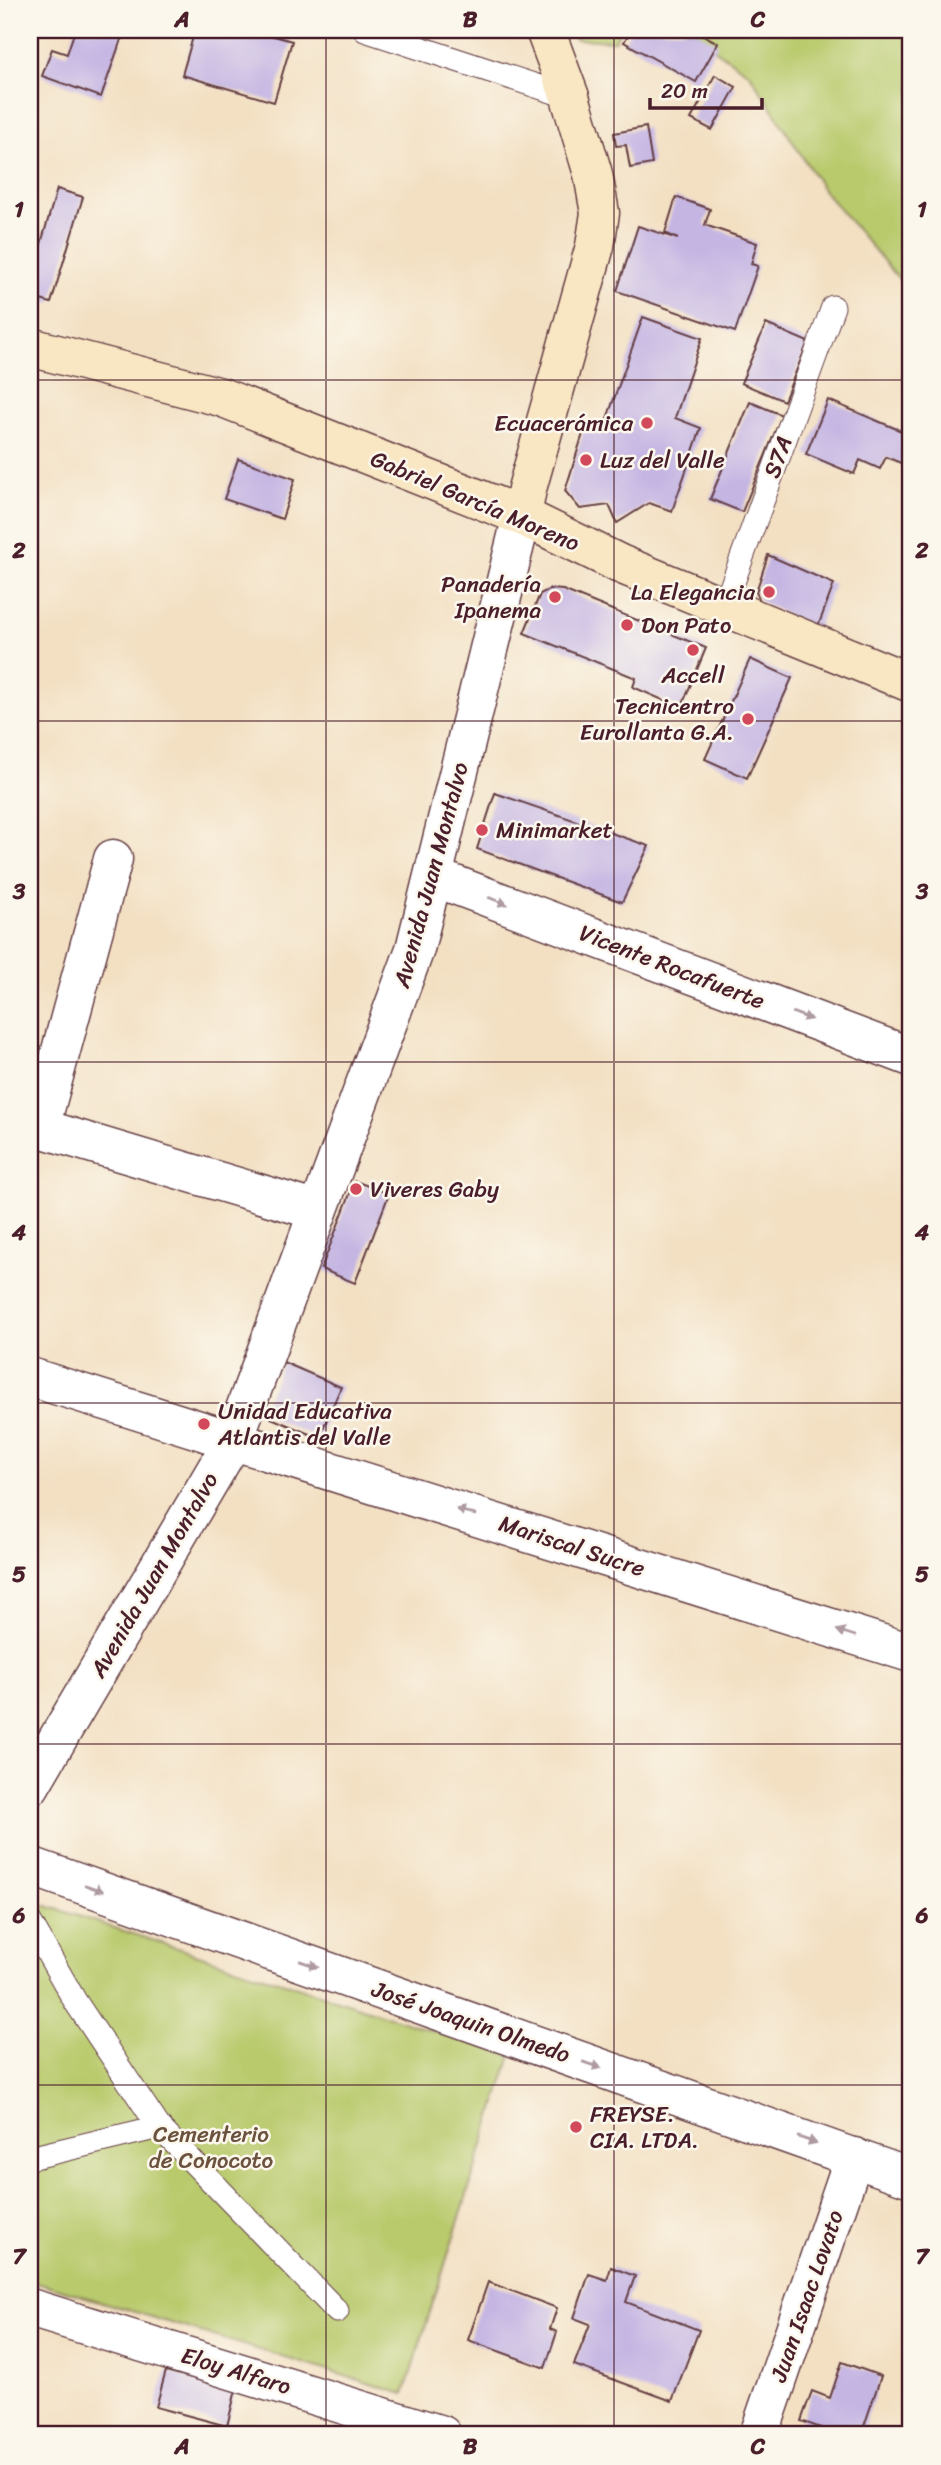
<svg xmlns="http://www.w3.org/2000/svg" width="941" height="2465" viewBox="0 0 941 2465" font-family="Sriracha,sans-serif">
  <rect width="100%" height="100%" fill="#fbf7ec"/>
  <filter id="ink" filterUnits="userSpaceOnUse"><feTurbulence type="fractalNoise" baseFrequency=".0143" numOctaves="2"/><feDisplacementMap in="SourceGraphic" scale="14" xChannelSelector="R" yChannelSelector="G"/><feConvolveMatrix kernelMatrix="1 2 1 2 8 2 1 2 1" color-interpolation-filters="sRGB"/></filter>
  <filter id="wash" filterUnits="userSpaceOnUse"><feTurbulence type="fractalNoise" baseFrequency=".00686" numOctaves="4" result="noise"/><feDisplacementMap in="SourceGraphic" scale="28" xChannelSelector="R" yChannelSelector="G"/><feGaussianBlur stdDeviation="1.57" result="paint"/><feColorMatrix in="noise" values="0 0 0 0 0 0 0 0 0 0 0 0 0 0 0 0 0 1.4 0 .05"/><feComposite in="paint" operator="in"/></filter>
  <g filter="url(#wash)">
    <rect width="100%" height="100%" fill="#f3e0c3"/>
    <g fill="#b9ca6d" stroke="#82744c" stroke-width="2">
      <polygon points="572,30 620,30 615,41 575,39"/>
      <polygon points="687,30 911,30 911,284 899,279 824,191 750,74"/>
      <polygon points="30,1905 44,1905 511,2056 404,2394 30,2280"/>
    </g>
    <g id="blocks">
      <g fill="#c5b5e3">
        <polygon points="75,30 124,31 101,97 42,76 52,49 67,54"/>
        <polygon points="195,30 252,30 292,41 274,102 182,75"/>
        <polygon points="631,30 694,30 718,43 696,82 624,42"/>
        <polygon points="715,75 736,87 712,130 691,119"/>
        <polygon points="646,127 652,164 630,168 626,145 616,146 614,133"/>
        <polygon points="57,189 83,197 51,303 30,297 30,281"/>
        <polygon points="676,197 710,209 705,225 757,243 751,264 758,266 735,332 617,291 638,226 678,239 665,233"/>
        <polygon points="643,317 702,338 675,418 701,428 672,511 649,503 617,523 609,505 580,509 565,491 586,424 603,430"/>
        <polygon points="766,324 808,342 784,401 741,383"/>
        <polygon points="828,400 911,435 911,467 886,457 880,469 860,460 854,474 806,454"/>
        <polygon points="750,402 782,415 742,512 710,499"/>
        <polygon points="238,459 295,479 282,519 224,499"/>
        <polygon points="768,555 834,584 817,629 760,601 756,592"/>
        <polygon points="550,589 563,590 706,648 681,708 633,687 636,678 524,633 540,594"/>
        <polygon points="750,659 792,678 747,778 705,759"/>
        <polygon points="495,793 649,846 622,902 477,849"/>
        <polygon points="355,1181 389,1194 355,1283 321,1269"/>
        <polygon points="283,1362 341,1387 319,1438 271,1418 265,1403"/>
        <polygon points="611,2267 635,2276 626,2302 699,2330 672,2401 574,2365 590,2324 574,2318 589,2274 607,2280"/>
        <polygon points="488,2282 557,2308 550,2329 557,2332 545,2368 468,2340"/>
        <polygon points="842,2362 881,2376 861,2435 818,2435 821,2428 801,2421 812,2391 830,2398"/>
        <polygon points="166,2371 236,2390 227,2426 156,2407"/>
      </g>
    </g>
  </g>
  <g filter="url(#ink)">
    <use href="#blocks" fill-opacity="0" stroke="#633c42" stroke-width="2"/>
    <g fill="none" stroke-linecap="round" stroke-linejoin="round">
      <g stroke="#633c42" stroke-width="25">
        <g id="lane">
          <polyline points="365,30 570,97"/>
          <polyline points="724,607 833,307"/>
          <polyline points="30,1922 75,2001 159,2127 337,2311"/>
          <polyline points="30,2158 159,2127"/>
        </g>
      </g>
      <g stroke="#633c42" stroke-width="41">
        <g id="street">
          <polyline points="434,877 911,1057"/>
          <polyline points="30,1125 318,1211"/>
          <polyline points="40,1128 113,859"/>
          <polyline points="30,1377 911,1653"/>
          <polyline points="30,1786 234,1439 415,949 522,516"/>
          <polyline points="30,1866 911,2178"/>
          <polyline points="30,2308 442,2435"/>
          <polyline points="759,2435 854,2157"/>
        </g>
      </g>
      <g stroke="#633c42" stroke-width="41">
        <g id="secondary">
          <polyline points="30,347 221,397 522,516 620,564 911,683"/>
          <polyline points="522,516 527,489 595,246 600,213 593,174 570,97 545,30"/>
        </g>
      </g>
      <use href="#lane" stroke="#fff" stroke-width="23"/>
      <use href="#street" stroke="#fff" stroke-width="38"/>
      <use href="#secondary" stroke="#f9e7c3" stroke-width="38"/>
    </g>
    <defs><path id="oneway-solid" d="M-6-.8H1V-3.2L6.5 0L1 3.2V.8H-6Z" transform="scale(1.75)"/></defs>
    <g fill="#ae9aa0">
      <use href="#oneway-solid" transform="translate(498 901) rotate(21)"/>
      <use href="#oneway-solid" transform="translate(802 1016) rotate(21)"/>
      <use href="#oneway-solid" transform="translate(466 1512) rotate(-162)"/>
      <use href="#oneway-solid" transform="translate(846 1633) rotate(-162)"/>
      <use href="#oneway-solid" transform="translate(94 1888) rotate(19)"/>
      <use href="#oneway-solid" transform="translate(309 1964) rotate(19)"/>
      <use href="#oneway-solid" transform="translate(592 2065) rotate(19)"/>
      <use href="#oneway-solid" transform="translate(807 2140) rotate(19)"/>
    </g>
  </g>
  <path fill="none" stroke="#4a1f2b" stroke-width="2" stroke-opacity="0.55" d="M326 30V2435M614 30V2435M30 380H911M30 721H911M30 1062H911M30 1403H911M30 1744H911M30 2085H911"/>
  <g fill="#d1495b" stroke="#fbf7ec" stroke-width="2.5">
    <circle cx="647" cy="423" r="7"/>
    <circle cx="586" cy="460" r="7"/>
    <circle cx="769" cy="592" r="7"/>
    <circle cx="555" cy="597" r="7"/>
    <circle cx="627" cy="625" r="7"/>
    <circle cx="693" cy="650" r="7"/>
    <circle cx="748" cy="719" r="7"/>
    <circle cx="482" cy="830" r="7"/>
    <circle cx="356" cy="1189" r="7"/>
    <circle cx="204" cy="1424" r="7"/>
    <circle cx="576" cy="2127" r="7"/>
  </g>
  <g text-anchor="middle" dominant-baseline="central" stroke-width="5" stroke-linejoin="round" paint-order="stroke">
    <g font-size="23" fill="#4a1f2b" stroke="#fbf7ec" text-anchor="start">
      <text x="633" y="423" text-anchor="end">Ecuacerámica</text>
      <text x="600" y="460">Luz del Valle</text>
      <text x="541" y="584" text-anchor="end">Panadería<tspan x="541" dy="26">Ipanema</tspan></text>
      <text x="755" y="592" text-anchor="end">La Elegancia</text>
      <text x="641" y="625">Don Pato</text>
      <text x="693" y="675" text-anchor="middle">Accell</text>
      <text x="734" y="706" text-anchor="end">Tecnicentro<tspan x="734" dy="26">Eurollanta G.A.</tspan></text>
      <text x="496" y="830">Minimarket</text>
      <text x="370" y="1189">Viveres Gaby</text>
      <text x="218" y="1411">Unidad Educativa<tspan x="218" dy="26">Atlantis del Valle</tspan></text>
      <text x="590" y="2114">FREYSE.<tspan x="590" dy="26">CIA. LTDA.</tspan></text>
    </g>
    <g font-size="23" fill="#4a1f2b" stroke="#fbf7ec">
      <text transform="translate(778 457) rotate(-70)">S7A</text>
      <text transform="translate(475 501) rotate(23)">Gabriel García Moreno</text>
      <text transform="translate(431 875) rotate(-75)">Avenida Juan Montalvo</text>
      <text transform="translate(672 967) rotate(21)">Vicente Rocafuerte</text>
      <text transform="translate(572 1546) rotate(18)">Mariscal Sucre</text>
      <text transform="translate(154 1575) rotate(-60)">Avenida Juan Montalvo</text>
      <text transform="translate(471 2022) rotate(19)">José Joaquin Olmedo</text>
      <text transform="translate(807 2296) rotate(-71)">Juan Isaac Lovato</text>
      <text transform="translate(236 2371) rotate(17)">Eloy Alfaro</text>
    </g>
    <g font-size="23" fill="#6b523f" stroke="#fbf7ec">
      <text x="211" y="2134">Cementerio<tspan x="211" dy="26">de Conocoto</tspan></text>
    </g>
  </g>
  <rect width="941" height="2465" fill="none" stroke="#fbf7ec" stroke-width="77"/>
  <path d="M650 98v10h112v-10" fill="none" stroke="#4a1f2b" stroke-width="3.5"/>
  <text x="661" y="98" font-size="21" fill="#4a1f2b" stroke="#fbf7ec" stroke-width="5" paint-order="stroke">20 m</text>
  <rect x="38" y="38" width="864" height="2388" fill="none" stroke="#4a1f2b" stroke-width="2.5"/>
  <g font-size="23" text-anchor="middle" font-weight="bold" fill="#4a1f2b">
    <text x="182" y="27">A</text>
    <text x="470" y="27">B</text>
    <text x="758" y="27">C</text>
    <text x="19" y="217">1</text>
    <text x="922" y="217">1</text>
    <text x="19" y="558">2</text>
    <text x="922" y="558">2</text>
    <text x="19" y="899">3</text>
    <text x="922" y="899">3</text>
    <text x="19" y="1240">4</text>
    <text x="922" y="1240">4</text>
    <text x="19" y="1582">5</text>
    <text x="922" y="1582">5</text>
    <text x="19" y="1923">6</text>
    <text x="922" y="1923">6</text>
    <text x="19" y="2264">7</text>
    <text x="922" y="2264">7</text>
    <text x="182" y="2454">A</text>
    <text x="470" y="2454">B</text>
    <text x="758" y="2454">C</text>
  </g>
</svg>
